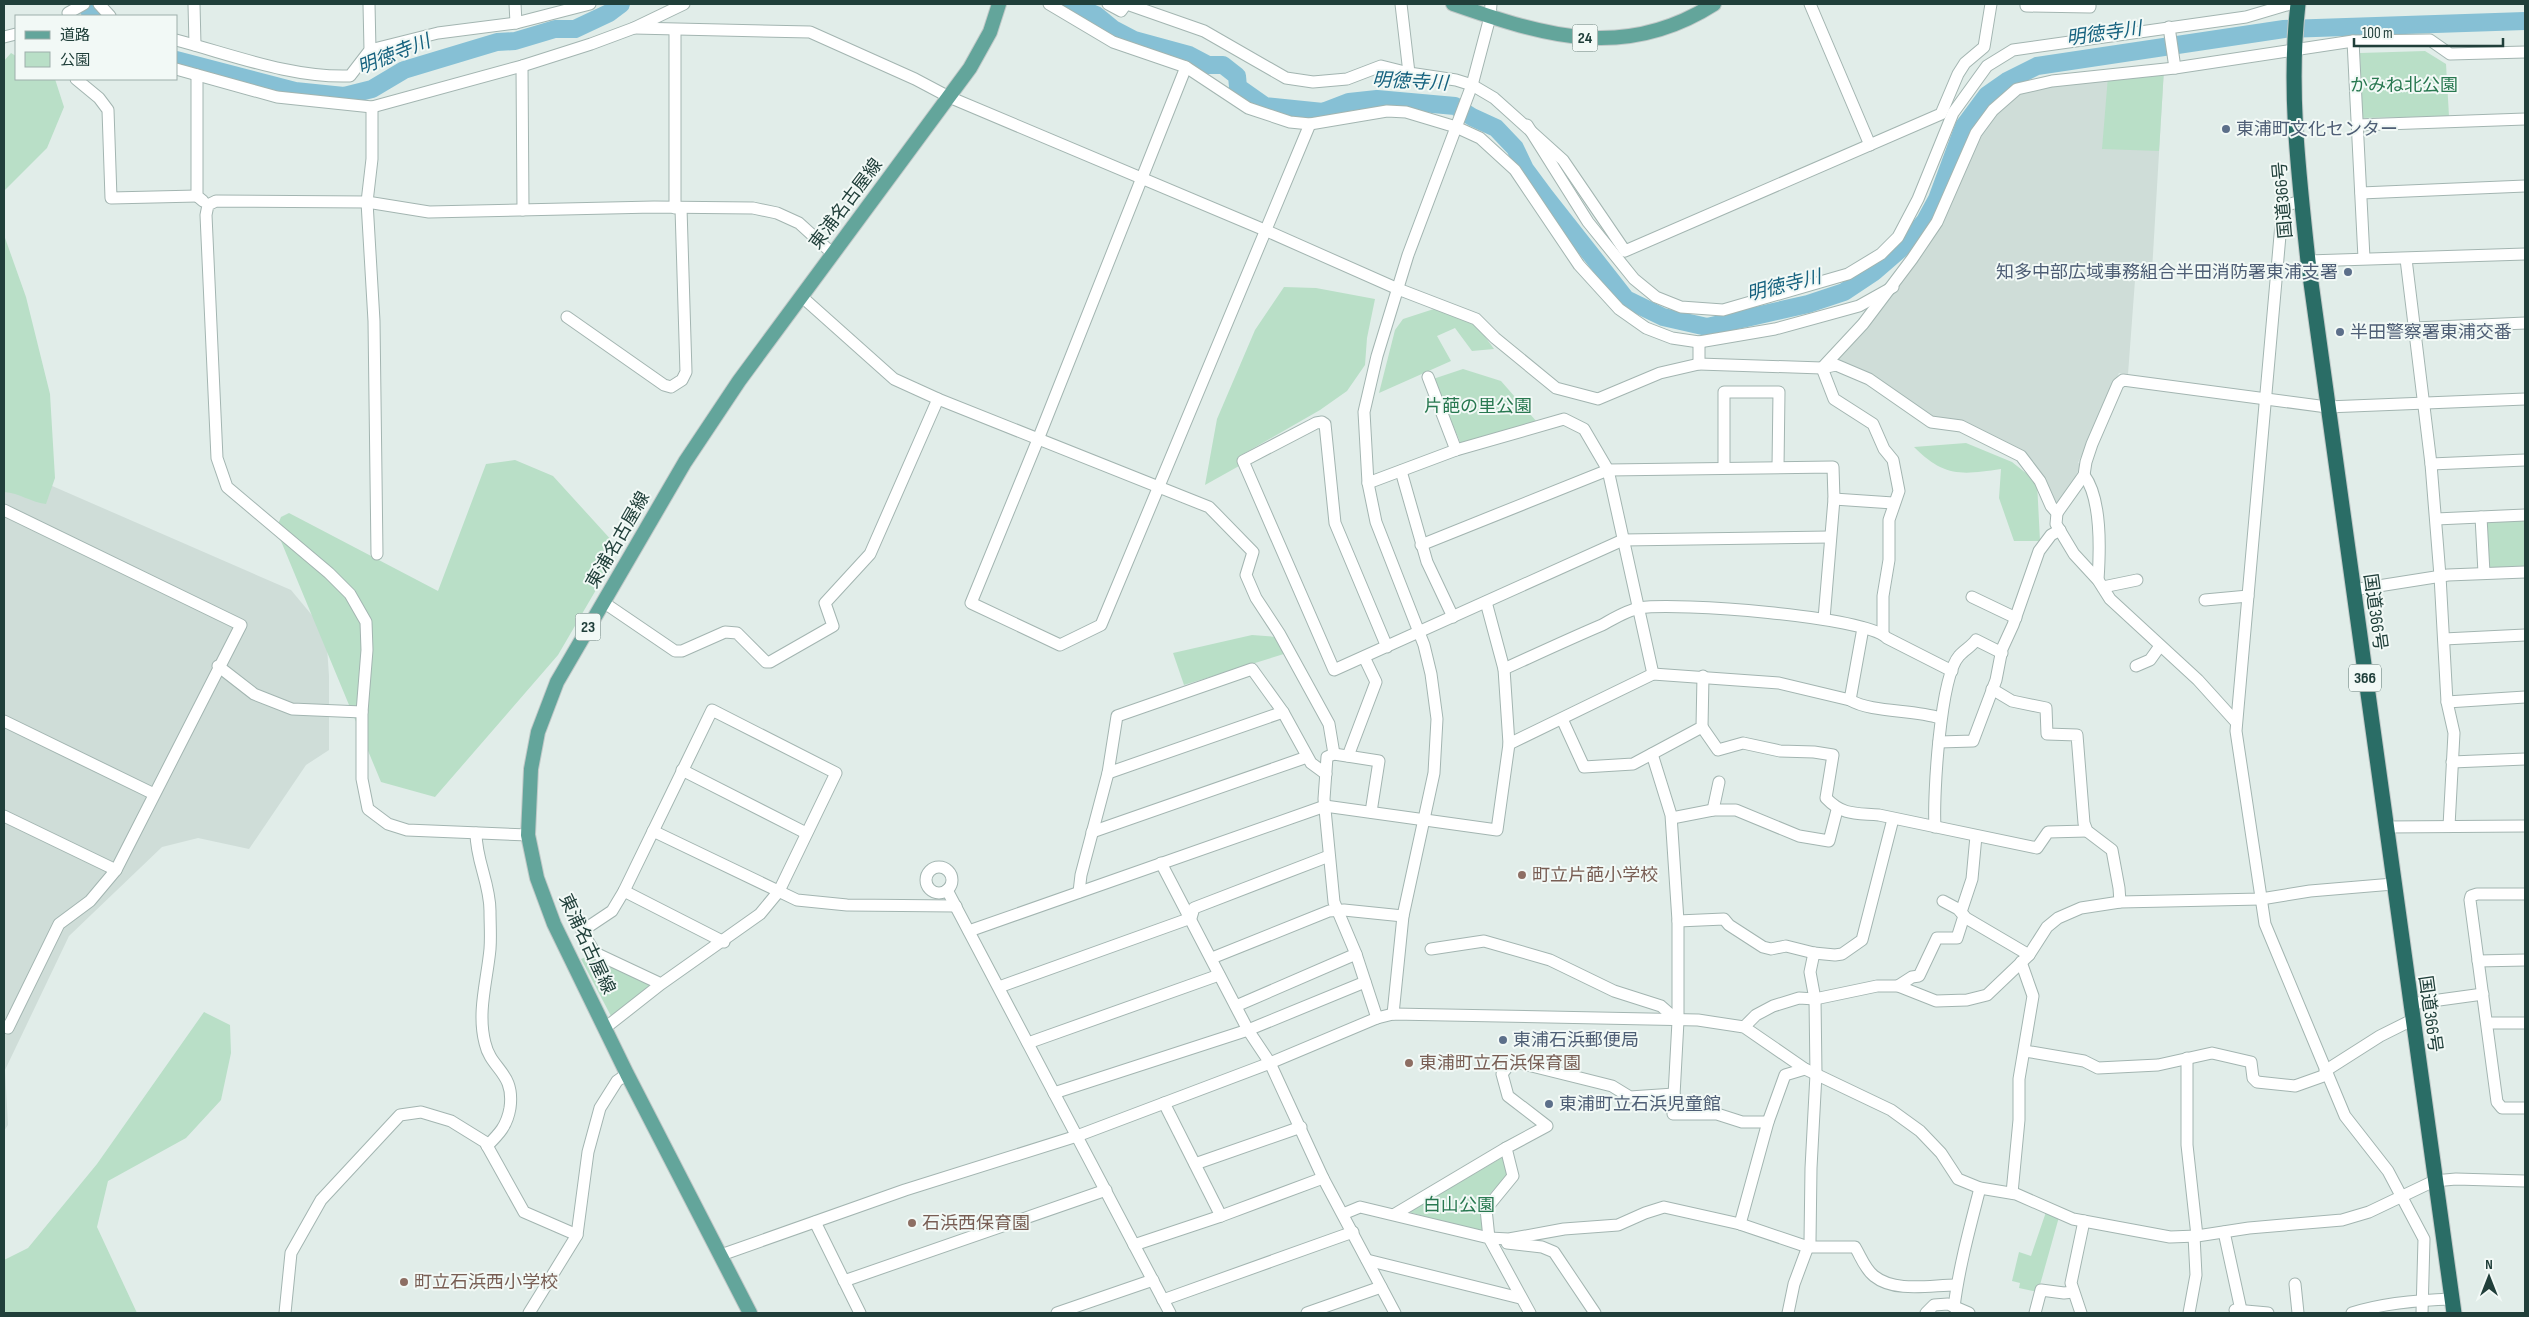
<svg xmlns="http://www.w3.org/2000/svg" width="2529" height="1317" viewBox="0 0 2529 1317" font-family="'Sofia Sans Condensed','Noto Sans JP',sans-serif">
  <rect width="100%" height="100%" fill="#e1ede9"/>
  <g fill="#cfddd8">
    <polygon points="2164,69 2152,271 2136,267 2128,374 2119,373 2078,463 2081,464 2070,489 2062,503 2053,502 2030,466 1983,436 1931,422 1836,365 1835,355 1912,259 1976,133 2017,89"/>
    <polygon points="4,465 291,590 326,632 329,676 329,750 306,765 249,849 198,838 162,847 69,936 5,1070 8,1125 4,1131"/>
  </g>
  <g fill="#b9dfc7">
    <polygon points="2425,51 2446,64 2449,116 2362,118 2360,53"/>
    <polygon points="11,53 16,56 16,79 55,79 64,107 47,148 4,191 4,61"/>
    <polygon points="2164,69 2159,151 2102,149 2108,76"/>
    <path d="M4 235 26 297 50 394 55 478 46 504C30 502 20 493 4 492Z"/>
    <polygon points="1284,287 1316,288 1375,299 1367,338 1365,365 1347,391 1320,410 1238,457 1239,466 1205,485 1217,419 1255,330"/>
    <polygon points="1440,307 1476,324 1494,349 1472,351 1455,328 1437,336 1451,361 1379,393 1395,330 1403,319"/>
    <polygon points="1463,369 1501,381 1537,422 1461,444 1433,379"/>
    <path d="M1966 443 2012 462 2037 482 2040 541H2014L1999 498 2001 469C1961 475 1944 477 1914 447Z"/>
    <polygon points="515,460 553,476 614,543 614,559 558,655 435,797 381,782 276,529 281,517 289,513 438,591 486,464"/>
    <polygon points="2525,520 2525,567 2490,568 2487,566 2485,524 2488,521"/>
    <polygon points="1252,635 1277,637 1287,653 1184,685 1173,653"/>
    <polygon points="591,955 651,985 611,1016 581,959"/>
    <polygon points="204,1012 230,1025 231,1053 221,1100 186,1138 108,1181 97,1227 137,1313 4,1313 4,1260 28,1248 97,1164"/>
    <polygon points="1503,1157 1508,1174 1479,1206 1483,1233 1409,1212"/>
    <polygon points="2046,1212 2059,1217 2038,1292 2019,1288 2020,1283 2012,1281 2019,1252 2031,1256"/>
  </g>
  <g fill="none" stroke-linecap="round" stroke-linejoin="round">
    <g stroke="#86c0d5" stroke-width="18">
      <polyline points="85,4 93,16"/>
      <polyline points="1070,4 1096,15 1113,29 1134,40 1189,55 1208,65 1223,65 1237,76 1238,87 1265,106 1323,112 1349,102 1377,99 1455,106 1472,117 1496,128 1515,148 1525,169 1545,196 1626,299 1663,317 1707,327 1808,304 1844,292 1874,272 1904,246 1925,221 1937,199 1964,126 1987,95 2007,81 2037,66 2284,29 2525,21"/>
      <polyline points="176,60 295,91 344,96 372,89 404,70 497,42 515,41 555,29 575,29 609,13 621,4"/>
    </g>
    <g stroke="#a3b5b1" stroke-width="13">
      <g id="minor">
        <polyline points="99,4 110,16"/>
        <polyline points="194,4 195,45"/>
        <polyline points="515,4 516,23"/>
        <polyline points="1049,4 1113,42 1186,67 1248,108 1290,122 1310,124 1387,111 1406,112 1456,127 1480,138 1515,170 1579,265 1619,309 1646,328 1672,338 1699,342 1775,329 1859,306 1893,287"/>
        <polyline points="1108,4 1121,11 1126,4"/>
        <polyline points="1127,4 1204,31 1286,78 1313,82 1347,79 1381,66 1409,73"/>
        <polyline points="1401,4 1409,73 1456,80 1472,85 1494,98 1563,160 1625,251 1941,114 1958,74 1965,63 1984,47 1991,4"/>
        <polyline points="1810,4 1870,145"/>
        <polyline points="2026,4 2026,6 2090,7 2090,4"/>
        <polyline points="68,13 84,4"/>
        <polyline points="2169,27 2175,68"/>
        <polyline points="634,28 810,32 915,79 949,97 1267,231 1398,289 1476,319 1495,338 1556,388 1598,399 1660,373 1699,364"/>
        <polyline points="675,30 675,208"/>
        <polyline points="4,37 16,34"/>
        <path d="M176 40C233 55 291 78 350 76L370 50 369 4"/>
        <polyline points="2353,41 2364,258"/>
        <polyline points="370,50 438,33 516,23 590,4"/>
        <polyline points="522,66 523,210"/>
        <polyline points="1186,67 1039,437 971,603 1060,645 1101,625 1310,124"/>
        <polyline points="176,69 277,97 372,107 522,66 591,44 634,28 684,4"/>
        <polyline points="197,75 197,196 203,201"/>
        <polyline points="76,79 99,98 108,110 111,198 197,196"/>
        <polyline points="372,107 372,159 367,202 374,321 377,554"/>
        <polyline points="1527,125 1588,222 1634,279 1656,297 1681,307 1723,310 1848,274 1881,254 1898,237 1918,199 1953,113 1987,66 2013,50 2246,17 2290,4"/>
        <polyline points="2357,125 2525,119"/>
        <polyline points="2361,193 2525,186"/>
        <polyline points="2301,201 2287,205 2282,213 2236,731 2265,924 2345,1116 2388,1171 2424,1239 2422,1313"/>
        <polyline points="2406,259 2431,464 2440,576 2447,702 2454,733 2449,826"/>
        <polyline points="2308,261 2525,254"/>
        <polyline points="801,296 894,379 938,399 1209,507 1253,552 1246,575 1256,598 1279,633 1329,724 1334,754"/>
        <polyline points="567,317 664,385 671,387 682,380 686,372 681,208"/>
        <polyline points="2415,328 2525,323"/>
        <polyline points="1699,342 1699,364 1822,368 1836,365 1869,379 1931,422 1961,426 2021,456 2040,481 2051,506 2057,513 2056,524 2074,554 2098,580 2110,599 2198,680 2236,722"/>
        <polyline points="1822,368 1863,324 1912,259 1937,222 1976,133 1993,110 2017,89 2052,81 2175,68 2353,41 2430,40 2450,54 2525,52"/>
        <polyline points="1822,368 1834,399 1873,424 1884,449 1893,460 1899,491 1889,520 1889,560 1883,596 1883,633"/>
        <polyline points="1428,377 1456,450"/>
        <polyline points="2431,464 2525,460"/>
        <polyline points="1724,467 1724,392 1779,392 1778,467"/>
        <polyline points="1401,471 1427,562 1453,617"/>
        <path d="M2084 475C2102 499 2100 550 2098 580"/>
        <polyline points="1368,483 1456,450 1564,419 1584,429 1608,470 1653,674"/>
        <polyline points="1834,499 1893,503"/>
        <polyline points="4,510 241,625 116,870 90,901 59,924 8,1028 4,1026"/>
        <polyline points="2057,513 2084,475 2086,462 2092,444 2118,384 2123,380 2327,407 2525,399"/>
        <polyline points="2481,517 2484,573"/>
        <polyline points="2436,519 2525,515"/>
        <polyline points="1421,545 1608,470 1833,467 1834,499 1824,619"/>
        <polyline points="2103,587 2137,580"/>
        <polyline points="2353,590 2448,575 2525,572"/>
        <polyline points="1972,597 2016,618"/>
        <polyline points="2205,600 2248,596"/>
        <polyline points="603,602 675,651 682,651 725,632 737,633 766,662 770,662 833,626 825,603 870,554 938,399"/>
        <polyline points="2444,639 2525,635"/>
        <polyline points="1387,647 1335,523 1325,424 1322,422 1316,423 1243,461 1334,670 1623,540 1830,537"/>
        <polyline points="218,666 254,694 292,709 362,712"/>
        <polyline points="2136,666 2150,660 2160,646"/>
        <path d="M1504 669C1537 654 1569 639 1602 625 1613 619 1627 610 1640 608 1675 602 1865 616 1887 638L1952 671"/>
        <polyline points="1992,689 2012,701 2046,708 2047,734 2077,735 2084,823 2087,831 2112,850 2119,888 2120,902"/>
        <path d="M1850 700C1872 713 1913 709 1940 718"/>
        <polyline points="2447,702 2525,697"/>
        <polyline points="1562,719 1584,767 1633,764 1702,727 1703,676"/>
        <polyline points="4,721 154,794"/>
        <path d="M1702 727 1718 750 1743 743 1780 751 1814 752 1833 755 1826 798C1843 816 1856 813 1879 815L2037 848 2048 832 2087 831"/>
        <polyline points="1939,742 1973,741 1996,680 2002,649 2013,625 2039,551 2051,535 2060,530"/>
        <polyline points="1509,744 1653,674 1779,683 1850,700 1863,628"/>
        <polyline points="1652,754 1671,815 1678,921 1678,1021 1673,1114 1717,1114 1742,1122 1768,1122"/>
        <polyline points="1348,756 1376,682 1364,657"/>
        <polyline points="2452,762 2525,759"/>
        <polyline points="682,770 806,833"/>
        <polyline points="1108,773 1283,712"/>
        <polyline points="1713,810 1719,782"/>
        <polyline points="1371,812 1379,761 1334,754 1327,757 1324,799 1334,902 1356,954 1377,1018"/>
        <polyline points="4,816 116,870"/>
        <polyline points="1672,818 1713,810 1736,810 1799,836 1829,841 1837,810"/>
        <path d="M1935 827C1933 797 1940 677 1959 656 1964 650 1971 647 1976 640L2002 653"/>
        <polyline points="2387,827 2525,826"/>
        <polyline points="653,831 797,900 847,905 956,906"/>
        <polyline points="1092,832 1307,757"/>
        <path d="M476 833C476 861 490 883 490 911 490 924 491 937 490 949 487 981 477 1012 485 1043 491 1070 515 1072 510 1108 507 1126 499 1134 487 1146"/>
        <polyline points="528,835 407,830 388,824 368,809 362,779 362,712 367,650 366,622 350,594 329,573 227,487 217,458 206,215 208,205 216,201 367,202 429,212 654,207 753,208 777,213 799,223 832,253"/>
        <polyline points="1161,863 1248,1030 1270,1063 1323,1178 1395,1313"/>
        <circle cx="939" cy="880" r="13"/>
        <polyline points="947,890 1170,1313"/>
        <polyline points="624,891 724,942"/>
        <polyline points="1079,892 1081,875 1108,773 1117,716 1252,669 1283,712 1311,763 1326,774"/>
        <polyline points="2525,894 2477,894 2471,896 2470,900 2497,1102 2502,1108 2525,1108"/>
        <polyline points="1943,901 1958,909 1966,918 2029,955"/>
        <polyline points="1961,912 1972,879 1976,836"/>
        <polyline points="1678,921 1724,919 1729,925 1763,947 1771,949 1786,946 1814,953 1835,955 1842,954 1862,940 1893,819"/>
        <polyline points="969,931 1325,806 1497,830 1509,744 1504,669 1486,602"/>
        <polyline points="1431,949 1484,941 1550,960 1614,991 1661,1006 1678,1021"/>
        <polyline points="1212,958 1329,911 1344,910 1403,916"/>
        <polyline points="2478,961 2525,960"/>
        <polyline points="1898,986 1912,977 1919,976 1937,938 1957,938 1964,916"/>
        <polyline points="999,987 1191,918 1194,908 1329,856"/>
        <polyline points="2410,1004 2483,994"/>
        <polyline points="1236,1006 1356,954"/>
        <polyline points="1393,1014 1403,916 1434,773 1437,719 1431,674 1424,645 1376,522 1368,483 1364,412 1377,356 1408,255 1472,85 1490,17 1491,4"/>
        <polyline points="2487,1023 2525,1023"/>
        <polyline points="1744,1027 1756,1015 1773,1006 1799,998 1815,999 1877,986 1898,986 1936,1001 1967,1000 1987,995 2029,955 2047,927 2058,918 2081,908 2120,902 2261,899 2310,891 2393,884"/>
        <polyline points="605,1028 661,984 760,914 779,891 836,773 712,710 624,891 612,911 582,931 595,953 661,984"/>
        <polyline points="1028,1043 1219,975"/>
        <polyline points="2025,1051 2084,1061 2098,1068 2158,1065 2212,1053 2251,1062 2253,1078 2257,1082 2295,1086 2326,1075"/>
        <polyline points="2187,1058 2187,1145 2197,1236"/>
        <polyline points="2325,1071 2380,1036 2412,1020"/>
        <polyline points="1054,1093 1248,1030 1365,982"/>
        <polyline points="1164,1103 1221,1216"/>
        <polyline points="1195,1164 1301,1127"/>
        <polyline points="2012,1193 2019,1120 2019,1079 2033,996 2021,962"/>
        <polyline points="1343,1214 1360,1207 1489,1238 1530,1313"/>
        <polyline points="1395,1214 1506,1148"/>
        <polyline points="815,1222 860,1313"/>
        <polyline points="1740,1224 1768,1122 1785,1075 1805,1069"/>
        <polyline points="2224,1232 2241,1310"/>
        <path d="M1489 1238 1509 1239 1564 1229 1618 1225 1645 1213 1664 1207 1740 1224 1808 1247H1855C1861 1257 1865 1269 1874 1276 1895 1293 1931 1285 1956 1285"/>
        <polyline points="1489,1238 1486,1209 1513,1176 1506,1148 1547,1126 1508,1096 1502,1074 1512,1061 1612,1086 1630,1097 1674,1094"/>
        <polyline points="1507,1243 1542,1247 1554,1252 1595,1313"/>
        <polyline points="1134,1245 1221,1216 1323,1178"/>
        <polyline points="721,1255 905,1190 1077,1136 1270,1063 1377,1018 1393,1014 1698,1020 1744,1027 1805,1069 1891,1110 1920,1131 1941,1153 1958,1179 1980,1188 2016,1194 2073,1219 2170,1237 2197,1236 2249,1228 2342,1220 2369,1212 2434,1181 2456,1179 2525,1181"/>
        <polyline points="1367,1260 1520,1298"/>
        <polyline points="844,1281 1106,1190"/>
        <polyline points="2295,1284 2298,1313"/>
        <polyline points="1163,1300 1353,1232"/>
        <path d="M1954 1307C1959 1267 1970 1227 1980 1188"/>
        <polyline points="2235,1310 2268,1313"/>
        <polyline points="285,1313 291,1253 321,1200 400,1115 421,1112 451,1121 485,1142 524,1212 577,1235"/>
        <polyline points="529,1313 577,1235 588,1152 600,1108 617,1081 627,1074"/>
        <polyline points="1057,1313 1153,1280"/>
        <polyline points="1307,1313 1381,1287"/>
        <polyline points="1788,1313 1794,1284 1810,1241 1811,1168 1816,1074 1815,999 1810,972 1814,953"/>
        <polyline points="1926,1313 1934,1305 1948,1304 1969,1313"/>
        <polyline points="2035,1313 2041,1290 2064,1293 2073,1292"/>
        <polyline points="2081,1313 2071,1283 2084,1221"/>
        <polyline points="2189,1313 2196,1275 2194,1236"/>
        <path d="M2352 1313C2383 1303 2420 1300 2452 1299"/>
      </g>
    </g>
    <g stroke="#c1c9c8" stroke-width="16">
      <g id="major">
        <path d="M1453 4C1545 36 1625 61 1714 4"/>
        <polyline points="750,1313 627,1074 554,924 537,878 528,835 531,769 538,732 557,682 685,462 739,381 970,68 990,32 999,4"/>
      </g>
    </g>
    <g stroke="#c1c9c8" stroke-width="17">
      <path id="highway" d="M2298 4C2288 89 2299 177 2308 261L2454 1313"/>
    </g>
    <use href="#minor" stroke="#fff" stroke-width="11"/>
    <use href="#major" stroke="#63a59b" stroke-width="14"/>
    <use href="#highway" stroke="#2a6d66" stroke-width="15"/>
  </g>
  <g fill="#5c6f8a" stroke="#f2f9f6" stroke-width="2">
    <circle cx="2226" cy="129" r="5"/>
    <circle cx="2348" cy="272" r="5"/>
    <circle cx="2340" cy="332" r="5"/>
    <circle cx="1503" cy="1040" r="5"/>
    <circle cx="1549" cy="1104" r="5"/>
  </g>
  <g fill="#8d6e63" stroke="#f2f9f6" stroke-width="2">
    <circle cx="1522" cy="875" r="5"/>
    <circle cx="1409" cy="1063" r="5"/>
    <circle cx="912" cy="1223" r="5"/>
    <circle cx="404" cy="1282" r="5"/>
  </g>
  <g text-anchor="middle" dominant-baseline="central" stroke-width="4" stroke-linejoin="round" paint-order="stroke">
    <g fill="#f2f9f6" stroke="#5f7772" stroke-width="1">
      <rect x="1572.5" y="24.5" width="25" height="27" rx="4"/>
      <rect x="575.5" y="613.5" width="25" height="27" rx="4"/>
      <rect x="2349" y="664.5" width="32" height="27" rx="4"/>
    </g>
    <g font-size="16" font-weight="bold" fill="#203f3a">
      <text x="1585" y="38">24</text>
      <text x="588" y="627">23</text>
      <text x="2365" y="678">366</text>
    </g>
    <g font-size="18" fill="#287850" stroke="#f2f9f6">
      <text x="2404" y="85">かみね北公園</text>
      <text x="1478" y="406">片葩の里公園</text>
      <text x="1459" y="1205">白山公園</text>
    </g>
    <g font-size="18" fill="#4e5e75" stroke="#f2f9f6" text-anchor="start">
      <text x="2236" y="129">東浦町文化センター</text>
      <text x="2338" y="272" text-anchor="end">知多中部広域事務組合半田消防署東浦支署</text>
      <text x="2350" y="332">半田警察署東浦交番</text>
      <text x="1513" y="1040">東浦石浜郵便局</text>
      <text x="1559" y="1104">東浦町立石浜児童館</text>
    </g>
    <g font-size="18" fill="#203f3a" stroke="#f2f9f6">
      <text transform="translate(2283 200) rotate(-95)">国道366号</text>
      <text transform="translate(846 204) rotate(-53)">東浦名古屋線</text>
      <text transform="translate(618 540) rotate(-60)">東浦名古屋線</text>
      <text transform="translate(2375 612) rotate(82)">国道366号</text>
      <text transform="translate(587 944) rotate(65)">東浦名古屋線</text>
      <text transform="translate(2430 1014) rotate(82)">国道366号</text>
    </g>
    <g font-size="18" fill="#785e54" stroke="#f2f9f6" text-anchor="start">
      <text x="1532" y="875">町立片葩小学校</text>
      <text x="1419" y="1063">東浦町立石浜保育園</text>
      <text x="922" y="1223">石浜西保育園</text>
      <text x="414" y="1282">町立石浜西小学校</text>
    </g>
    <g font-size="19" font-style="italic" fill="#16627f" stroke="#f2f9f6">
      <text transform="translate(2104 34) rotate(-8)">明徳寺川</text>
      <text transform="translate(394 55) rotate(-22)">明徳寺川</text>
      <text transform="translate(1410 82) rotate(3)">明徳寺川</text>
      <text transform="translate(1784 286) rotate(-14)">明徳寺川</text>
    </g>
  </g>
  <rect width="2529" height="1317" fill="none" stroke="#203f3a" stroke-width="10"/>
  <rect x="15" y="15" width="162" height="65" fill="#f2f9f6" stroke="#9eafab"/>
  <rect x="25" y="31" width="25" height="8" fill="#63a59b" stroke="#9eafab"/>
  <text x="60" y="40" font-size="15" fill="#203f3a">道路</text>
  <rect x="25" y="52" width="25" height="15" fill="#b9dfc7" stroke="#9eafab"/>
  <text x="60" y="65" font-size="15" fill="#203f3a">公園</text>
  <g transform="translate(2489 1277)" stroke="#f2f9f6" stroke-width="4" paint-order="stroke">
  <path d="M0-4L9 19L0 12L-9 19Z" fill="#203f3a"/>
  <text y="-8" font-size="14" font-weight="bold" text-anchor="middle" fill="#203f3a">N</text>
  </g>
  <path d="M2354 38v8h149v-8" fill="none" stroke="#203f3a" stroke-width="2.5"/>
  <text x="2362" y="38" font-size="15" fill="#203f3a" stroke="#f2f9f6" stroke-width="4" paint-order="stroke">100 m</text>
</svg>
